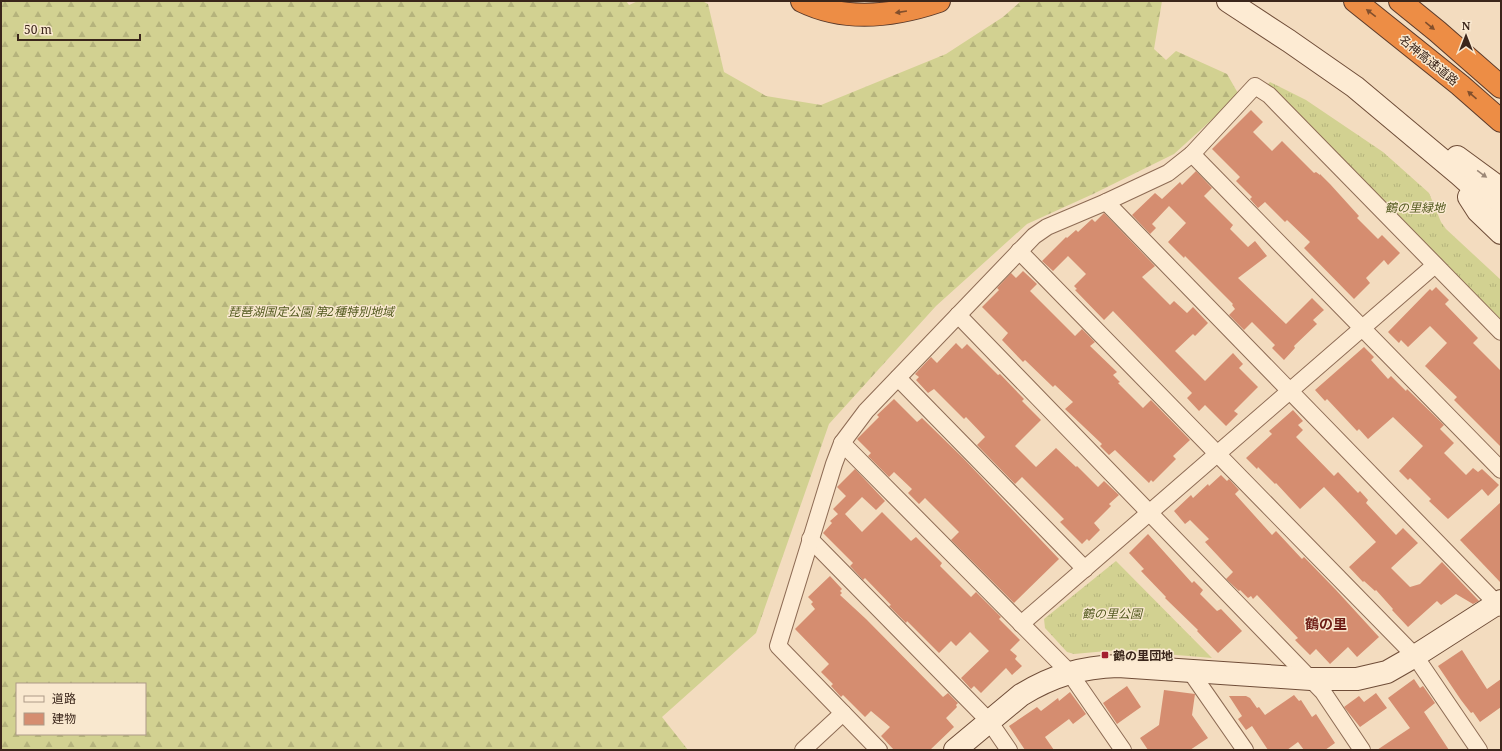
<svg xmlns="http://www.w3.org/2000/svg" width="1502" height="751" viewBox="0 0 1502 751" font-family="'Noto Serif','Noto Sans JP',serif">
  <defs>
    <pattern id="grass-tufts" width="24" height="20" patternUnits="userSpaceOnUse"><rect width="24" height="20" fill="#d2d191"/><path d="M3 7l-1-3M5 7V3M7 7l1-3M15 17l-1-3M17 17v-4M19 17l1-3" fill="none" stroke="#b5b37c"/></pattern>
    <pattern id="forest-firs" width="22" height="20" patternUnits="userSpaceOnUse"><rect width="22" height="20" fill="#d2d191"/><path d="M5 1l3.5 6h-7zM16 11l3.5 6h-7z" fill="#b5b37c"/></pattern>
  </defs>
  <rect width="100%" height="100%" fill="#f3dcbf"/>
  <g fill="url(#grass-tufts)">
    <polygon points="1270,82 1306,100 1383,152 1429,193 1441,222 1446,229 1501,280 1501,323 1267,85"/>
    <polygon points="1116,561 1212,658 1118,650 1074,654 1067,652 1045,628 1044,619"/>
  </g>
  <path fill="url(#forest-firs)" fill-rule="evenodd" d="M1 1H626L629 5 638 1H702L708 4 724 72 766 96 821 105 946 54 1003 17 1021 1H1162L1154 49 1166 60 1176 51 1227 74 1239 95 1174 154 1093 194 1027 224 936 306 829 424 756 633 662 717 688 750H1ZM17 684H145V734H17Z"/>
  <g fill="#d58d70">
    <polygon points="1251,110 1263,122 1253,132 1272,151 1282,141 1314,173 1316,172 1320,175 1320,174 1330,184 1359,216 1357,218 1378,239 1382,235 1400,253 1388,265 1384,260 1366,278 1370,283 1354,299 1304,248 1310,242 1287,220 1285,222 1265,202 1258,208 1250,199 1252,197 1236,181 1240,177 1212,149"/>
    <polygon points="1196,171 1212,188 1204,196 1233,225 1230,229 1248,247 1255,241 1267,256 1238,278 1286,324 1312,298 1324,310 1313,320 1317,324 1294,346 1295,348 1284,360 1272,348 1275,345 1252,322 1244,330 1229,315 1235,309 1232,305 1233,304 1185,256 1184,258 1168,242 1186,223 1169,206 1152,224 1156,228 1150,234 1132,215 1155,193 1162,199 1180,182 1182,185"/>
    <polygon points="1104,213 1155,266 1142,277 1170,305 1174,301 1187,313 1193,307 1208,323 1195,336 1193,334 1175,351 1205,381 1233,353 1243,364 1239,368 1258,387 1234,411 1238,414 1226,426 1205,405 1199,411 1187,398 1192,393 1113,311 1104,320 1075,290 1077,289 1074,286 1086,274 1068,256 1053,271 1042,261 1066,237 1067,238 1076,230 1078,232 1092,219 1095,222"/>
    <polygon points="1023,271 1037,284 1030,291 1075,336 1082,329 1095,342 1090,346 1117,372 1113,375 1120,382 1118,383 1143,408 1151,400 1190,440 1173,456 1176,459 1153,482 1151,480 1149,483 1115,450 1109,455 1100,446 1102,444 1065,409 1073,402 1055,385 1053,387 1025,360 1023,362 1002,340 1008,333 982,307 999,290 997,288 1011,273 1016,278"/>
    <polygon points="1436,287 1449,300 1445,304 1478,338 1473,343 1501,371 1501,447 1454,400 1457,397 1425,366 1447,343 1430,326 1408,347 1401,340 1399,343 1388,332 1430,289 1432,291"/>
    <polygon points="956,343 962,349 967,344 998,375 1000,374 1024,399 1022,401 1041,420 1015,446 1036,467 1056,448 1076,467 1077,466 1098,487 1104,481 1119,495 1109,504 1111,506 1094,523 1100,530 1089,541 1087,539 1082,544 1060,522 1064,519 1022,477 1015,484 977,445 985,437 966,417 964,419 934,389 928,393 916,380 919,377 915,374 931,357 937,363"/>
    <polygon points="1364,347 1374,357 1371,360 1388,379 1391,376 1406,391 1407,389 1444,425 1440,429 1454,443 1444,453 1466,475 1473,468 1478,472 1482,469 1499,485 1488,496 1482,489 1448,519 1429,501 1431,499 1410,478 1408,480 1399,471 1423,446 1393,417 1368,439 1359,429 1357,431 1327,399 1325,401 1315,390"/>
    <polygon points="894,399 917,422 922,418 963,458 1059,559 1014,603 951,540 959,532 925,498 919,504 908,493 912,489 894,472 889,477 868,456 871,453 857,439 879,417 877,415"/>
    <polygon points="1293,410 1303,421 1298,425 1303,430 1296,437 1334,476 1338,472 1358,493 1360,491 1368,500 1366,503 1396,535 1403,528 1418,543 1391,568 1410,587 1420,584 1442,562 1479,601 1473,604 1456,594 1441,605 1437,601 1408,627 1392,610 1393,609 1376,590 1375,591 1364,581 1363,582 1349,567 1376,542 1343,507 1324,487 1300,509 1276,483 1275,484 1258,467 1257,469 1246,458 1272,434 1269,431"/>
    <polygon points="855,469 885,501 876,510 862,497 845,514 862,532 882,512 911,541 916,537 942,563 940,566 971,597 976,592 1001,617 999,619 1020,640 1010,650 1017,656 1015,659 1022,666 1012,675 1006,668 981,693 974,686 971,689 961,678 989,651 970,632 956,646 951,641 939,653 907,621 906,623 889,606 891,605 865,578 863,580 850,566 853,563 823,533 832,523 830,521 838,514 833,509 846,496 837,487"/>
    <polygon points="1221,475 1227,481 1229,479 1239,490 1235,494 1272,535 1276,531 1302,559 1304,557 1336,590 1379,637 1357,657 1348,647 1330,664 1316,649 1310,655 1295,640 1298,638 1257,595 1253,599 1251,596 1248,598 1240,590 1239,591 1226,579 1233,572 1205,542 1209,539 1190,520 1185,524 1174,511 1191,495 1193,498 1208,484 1209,486"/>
    <polygon points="1501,502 1501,583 1460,540"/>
    <polygon points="1148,534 1192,583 1194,581 1203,590 1200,594 1217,611 1221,609 1242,631 1218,653 1197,631 1198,630 1165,598 1166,597 1141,571 1144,569 1129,553"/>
    <polygon points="830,576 842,589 840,591 842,593 840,595 866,619 943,697 948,693 958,703 956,705 957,707 946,718 954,727 930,750 894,750 881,736 890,727 871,711 865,717 843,695 841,697 831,686 833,684 821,672 829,664 795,629 815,609 811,604 813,602 808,597"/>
    <polygon points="1462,650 1487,689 1501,679 1501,707 1480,722 1473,712 1471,713 1461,700 1438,666"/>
    <polygon points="1414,679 1420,688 1423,686 1435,703 1424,712 1449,750 1377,750 1410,728 1388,698"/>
    <polygon points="1127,686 1141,707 1117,724 1103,703"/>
    <polygon points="1164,690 1195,694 1192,715 1208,738 1190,750 1148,750 1140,738 1159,725"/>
    <polygon points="1070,692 1086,714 1073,724 1069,719 1045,737 1054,750 1025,750 1009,726 1037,707 1041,711 1058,698 1059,701"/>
    <polygon points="1376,693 1387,708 1360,727 1344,707 1359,696 1364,702"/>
    <polygon points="1294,695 1299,701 1301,700 1312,717 1316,714 1335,743 1325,750 1304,750 1298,742 1287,750 1268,750 1252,726 1246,730 1238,719 1242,716 1229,696 1246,696 1250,698 1257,708 1259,707 1265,715"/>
  </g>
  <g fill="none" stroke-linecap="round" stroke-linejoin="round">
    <g stroke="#8e6c55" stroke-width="18">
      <g id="street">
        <polyline points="1192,154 1501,470"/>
        <polyline points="1106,202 1501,608"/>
        <polyline points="1019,251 1415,656 1479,750"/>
        <polyline points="958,315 1323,692 1362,750"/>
        <polyline points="898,378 1085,569"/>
        <polyline points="842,443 1069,672 1123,750"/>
        <polyline points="810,539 989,721 1009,750"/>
        <polyline points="1021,624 1435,265"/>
        <polyline points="1190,671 1245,750"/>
        <polyline points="803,750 843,713"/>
        <polyline points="879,750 778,646 834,464 842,443 866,411 1034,236 1047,227 1106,202 1168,173 1192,154 1255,86 1269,95 1501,332"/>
      </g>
    </g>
    <g stroke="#6f4d38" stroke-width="24">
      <g id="secondary">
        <polyline points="1228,1 1289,41 1355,87 1460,175 1501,212"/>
        <polyline points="1457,157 1501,189"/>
        <polyline points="1469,197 1478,211 1501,233"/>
        <path d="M955 750 1021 695C1052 676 1081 667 1118 666L1311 679H1357L1387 672 1415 656 1501 601"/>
      </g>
    </g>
    <g stroke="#5b3a2a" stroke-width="24">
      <g id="highway">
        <path d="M802 1C845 22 895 16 939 1"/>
        <polyline points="1355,1 1460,85 1501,121"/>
        <polyline points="1400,1 1437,31 1501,87"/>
      </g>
    </g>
    <use href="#street" stroke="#fdebd3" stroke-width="16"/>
    <use href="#secondary" stroke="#fdebd3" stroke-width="22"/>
    <use href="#highway" stroke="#ed8d45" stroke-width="22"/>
  </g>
  <defs><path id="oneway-solid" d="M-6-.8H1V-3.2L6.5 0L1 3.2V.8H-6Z"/></defs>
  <g fill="#824f2c">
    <use href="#oneway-solid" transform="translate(901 12) rotate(171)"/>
    <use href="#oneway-solid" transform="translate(1371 13) rotate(-143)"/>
    <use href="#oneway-solid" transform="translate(1430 26) rotate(39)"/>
    <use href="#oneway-solid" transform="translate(1472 95) rotate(-139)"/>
  </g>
  <use fill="#9c8877" href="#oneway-solid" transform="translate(1482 174) rotate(36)"/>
  <rect fill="#a41e30" stroke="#f9e8cf" stroke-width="1.5" x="1101" y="651" width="8" height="8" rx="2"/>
  <g text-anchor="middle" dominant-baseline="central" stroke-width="3" stroke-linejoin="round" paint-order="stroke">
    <g font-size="12" fill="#3b261b" stroke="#f9e8cf">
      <text transform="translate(1429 60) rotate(39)">名神高速道路</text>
    </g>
    <g font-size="12" font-style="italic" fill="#535a1f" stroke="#f9e8cf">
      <text x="1415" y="207">鶴の里緑地</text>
      <text x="311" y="311">琵琶湖国定公園 第2種特別地域</text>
      <text x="1112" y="613">鶴の里公園</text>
    </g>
    <g font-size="12" font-weight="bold" fill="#3b261b" stroke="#f9e8cf" text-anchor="start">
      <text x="1113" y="655">鶴の里団地</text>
    </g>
    <g font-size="14" font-weight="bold" fill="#6d1c15" stroke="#f9e8cf">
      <text x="1326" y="623">鶴の里</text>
    </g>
  </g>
  <rect width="1502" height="751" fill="none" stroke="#3b261b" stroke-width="4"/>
  <rect x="16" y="683" width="130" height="52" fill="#f9e8cf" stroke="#ad9a87"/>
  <rect x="24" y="696" width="20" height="6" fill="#fdebd3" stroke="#ad9a87"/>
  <text x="52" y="703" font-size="12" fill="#3b261b">道路</text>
  <rect x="24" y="713" width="20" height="12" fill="#d58d70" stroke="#ad9a87"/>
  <text x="52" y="723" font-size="12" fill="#3b261b">建物</text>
  <g transform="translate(1466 36)" stroke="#f9e8cf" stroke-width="3" paint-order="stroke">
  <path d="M0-3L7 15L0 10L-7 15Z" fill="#3b261b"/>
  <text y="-6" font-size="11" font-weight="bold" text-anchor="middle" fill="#3b261b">N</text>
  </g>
  <path d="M18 34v6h122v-6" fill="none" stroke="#3b261b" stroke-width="2"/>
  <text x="24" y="34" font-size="12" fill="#3b261b" stroke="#f9e8cf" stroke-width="3" paint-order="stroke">50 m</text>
</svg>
